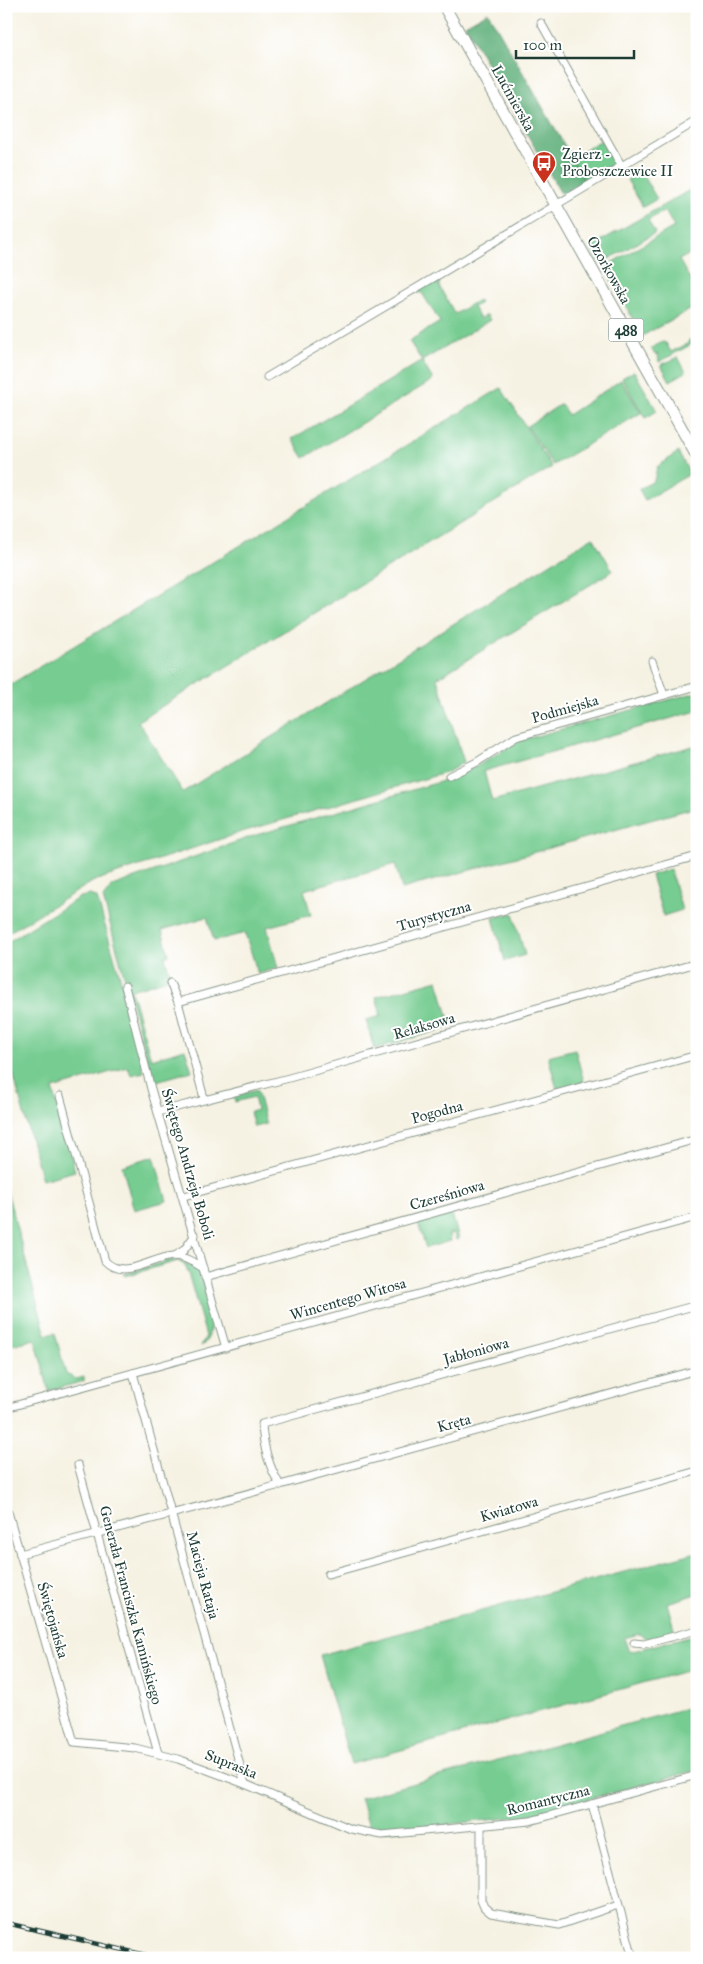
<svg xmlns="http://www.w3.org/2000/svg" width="703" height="1964" viewBox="0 0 703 1964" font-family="'IM FELL Great Primer',serif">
  <rect width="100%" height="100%" fill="#fff"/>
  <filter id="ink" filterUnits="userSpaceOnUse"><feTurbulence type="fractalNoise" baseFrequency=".02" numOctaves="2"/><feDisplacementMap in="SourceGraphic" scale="10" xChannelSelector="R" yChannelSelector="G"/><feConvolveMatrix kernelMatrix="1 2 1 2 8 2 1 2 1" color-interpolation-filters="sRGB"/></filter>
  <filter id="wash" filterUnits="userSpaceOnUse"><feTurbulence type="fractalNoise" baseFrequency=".0096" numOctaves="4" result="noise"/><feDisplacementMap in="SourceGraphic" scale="20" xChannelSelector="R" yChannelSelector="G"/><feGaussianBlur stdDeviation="1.12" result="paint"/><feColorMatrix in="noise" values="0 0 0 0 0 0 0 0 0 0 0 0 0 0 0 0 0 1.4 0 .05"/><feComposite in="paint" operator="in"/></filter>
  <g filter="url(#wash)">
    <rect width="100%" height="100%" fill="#f6f2e3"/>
    <g fill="#76cc91" stroke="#4a8462">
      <polygon points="602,140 614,164 585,181 571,157"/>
      <polygon points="641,172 657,199 643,207 627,180"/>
      <polygon points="697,186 697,250 679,260 694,286 697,284 697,306 642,336 604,267 674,227 665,211 648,220 655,233 600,264 590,247"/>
      <polygon points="440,275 439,286 455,314 478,300 480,303 473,307 480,319 487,315 490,320 422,361 433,380 304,458 292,439 422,361 409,341 440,322 422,293 413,292"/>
      <polygon points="690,339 692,344 659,362 658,354 655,355 651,348 663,342 666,343 671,352 687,344"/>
      <polygon points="678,357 686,372 670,381 661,365"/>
      <polygon points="634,371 657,411 645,418 622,378"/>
      <polygon points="621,380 641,413 553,465 527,426 561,404 568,415"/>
      <polygon points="501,388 552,467 138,721 183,792 593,537 613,571 437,678 464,762 448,772 245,831 94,881 6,934 6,687"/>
      <polygon points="678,452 690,474 645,500 639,489 654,481 657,467"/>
      <polygon points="697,692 697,711 484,771 492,801 697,745 697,807 402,889 395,864 304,890 311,915 267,927 278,968 258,974 245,933 214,941 207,917 162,930 169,955 165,957 171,978 131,990 151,1059 185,1049 192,1071 157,1081 152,1078 103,898 112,886 256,835 450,779 479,765 518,741"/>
      <polygon points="670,869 682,910 663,916 651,875"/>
      <polygon points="90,895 97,898 121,980 144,1072 131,1075 128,1067 53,1089 75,1171 42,1180 6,1048 6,943 80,897"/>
      <polygon points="513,913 525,955 505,961 493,918"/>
      <polygon points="438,980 451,1027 374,1049 366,1020 381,1016 376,997"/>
      <polygon points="575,1049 584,1082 557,1089 548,1056"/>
      <polygon points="257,1090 266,1124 254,1127 250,1112 257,1110 254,1097 235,1102 234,1096"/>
      <polygon points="154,1156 167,1201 134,1210 122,1166"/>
      <polygon points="6,1188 46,1335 55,1333 66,1374 76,1379 84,1377 84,1381 49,1391 35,1339 12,1345 6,1325"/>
      <polygon points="452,1214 459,1239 456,1240 454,1233 449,1234 450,1241 426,1248 418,1223"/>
      <path d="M170 1260C181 1260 195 1264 200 1275 208 1290 219 1336 201 1346L206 1336 186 1266 178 1261 125 1276 124 1274Z"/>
      <polygon points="697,1552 697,1594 667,1603 675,1632 647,1639 639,1634 624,1638 629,1652 697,1634 697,1668 351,1764 320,1655"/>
      <polygon points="697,1705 697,1770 526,1816 386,1831 370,1829 360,1798"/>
    </g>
    <polygon fill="#60b07b" stroke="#407658" points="488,12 585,181 564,193 560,192 465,25"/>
  </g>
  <g filter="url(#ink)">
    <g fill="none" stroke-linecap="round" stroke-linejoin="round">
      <g stroke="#8a988c" stroke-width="9">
        <g id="street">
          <polyline points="541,23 621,165"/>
          <polyline points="267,377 697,121"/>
          <polyline points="652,661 664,695"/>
          <polyline points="449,776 477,762 516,737 697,686"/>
          <polyline points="170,983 178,1002 204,1098"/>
          <polyline points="125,986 151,1089 226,1348"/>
          <polyline points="178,1002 697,856"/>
          <path d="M60 1096 105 1261C124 1281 152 1257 174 1256 184 1256 195 1263 203 1268"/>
          <polyline points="158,1112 289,1078 697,963"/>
          <polyline points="184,1196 697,1055"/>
          <polyline points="175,1256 184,1250 195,1235"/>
          <polyline points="205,1277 697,1139"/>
          <path d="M697 1305 262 1424C263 1445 269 1467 280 1485L697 1370"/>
          <polyline points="133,1373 245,1784"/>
          <polyline points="6,1408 697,1217"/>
          <polyline points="78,1465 158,1753"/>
          <polyline points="6,1505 74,1742 135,1748 178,1759 245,1784 351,1829 382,1835 530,1821 697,1775"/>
          <polyline points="20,1554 280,1485"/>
          <polyline points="328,1574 697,1471"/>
          <polyline points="634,1643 644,1644 697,1630"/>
          <polyline points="592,1804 633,1958"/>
          <polyline points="481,1827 481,1900 484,1907 491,1913 559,1925 618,1905"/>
        </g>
      </g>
      <g stroke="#8a988c" stroke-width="13">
        <polyline id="primary" points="444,6 697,456"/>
      </g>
      <use href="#street" stroke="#fff" stroke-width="7"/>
      <use href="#primary" stroke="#fff" stroke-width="11"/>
      <g stroke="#1f3d34" stroke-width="4.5">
        <polyline id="rail" points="6,1923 159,1958"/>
      </g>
      <use href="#rail" stroke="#fff" stroke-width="2.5" stroke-dasharray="8" stroke-linecap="butt"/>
    </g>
  </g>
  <defs>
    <g id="bus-pin" transform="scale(1.25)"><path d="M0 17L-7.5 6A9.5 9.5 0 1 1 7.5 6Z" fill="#c8321e" stroke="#fff"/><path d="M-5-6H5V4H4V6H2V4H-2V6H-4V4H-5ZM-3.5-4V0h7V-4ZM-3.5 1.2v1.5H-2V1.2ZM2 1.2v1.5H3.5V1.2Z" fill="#fff"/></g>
  </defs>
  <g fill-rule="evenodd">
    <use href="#bus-pin" x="544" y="163"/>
  </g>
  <g text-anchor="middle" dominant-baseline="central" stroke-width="4" stroke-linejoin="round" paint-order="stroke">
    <rect fill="#fff" stroke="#627771" stroke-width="1" x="608.5" y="318.5" width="35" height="23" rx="4"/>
    <g font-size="14" font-weight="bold" fill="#1f3d34">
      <text x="626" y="330">488</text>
    </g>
    <g font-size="15" fill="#1f3d34" stroke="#fff">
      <text transform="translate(513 98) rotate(61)">Lućmierska</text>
      <text transform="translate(609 270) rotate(61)">Ozorkowska</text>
      <text transform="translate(565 709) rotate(-16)">Podmiejska</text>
      <text transform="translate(434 916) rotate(-16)">Turystyczna</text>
      <text transform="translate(424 1026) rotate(-16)">Relaksowa</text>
      <text transform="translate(437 1112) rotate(-15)">Pogodna</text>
      <text transform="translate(188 1164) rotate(74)">Świętego Andrzeja Boboli</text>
      <text transform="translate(447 1195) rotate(-16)">Czereśniowa</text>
      <text transform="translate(348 1299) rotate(-16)">Wincentego Witosa</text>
      <text transform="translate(476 1351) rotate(-15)">Jabłoniowa</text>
      <text transform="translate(454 1423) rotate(-15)">Kręta</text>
      <text transform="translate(509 1509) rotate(-16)">Kwiatowa</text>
      <text transform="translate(203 1575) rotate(75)">Macieja Rataja</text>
      <text transform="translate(131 1605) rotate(75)">Generała Franciszka Kamińskiego</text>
      <text transform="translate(53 1620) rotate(74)">Świętojańska</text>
      <text transform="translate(231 1764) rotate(22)">Supraska</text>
      <text transform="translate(548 1800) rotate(-14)">Romantyczna</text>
    </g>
    <g font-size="15" fill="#1f3d34" stroke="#fff" text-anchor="start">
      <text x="562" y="154">Zgierz -<tspan x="562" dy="17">Proboszczewice II</tspan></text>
    </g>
  </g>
  <rect width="703" height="1964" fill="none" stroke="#fff" stroke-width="25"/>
  <path d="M516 50v8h118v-8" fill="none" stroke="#1f3d34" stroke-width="2.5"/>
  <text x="523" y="50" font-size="15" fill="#1f3d34" stroke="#ffffff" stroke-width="4" paint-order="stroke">100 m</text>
</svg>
